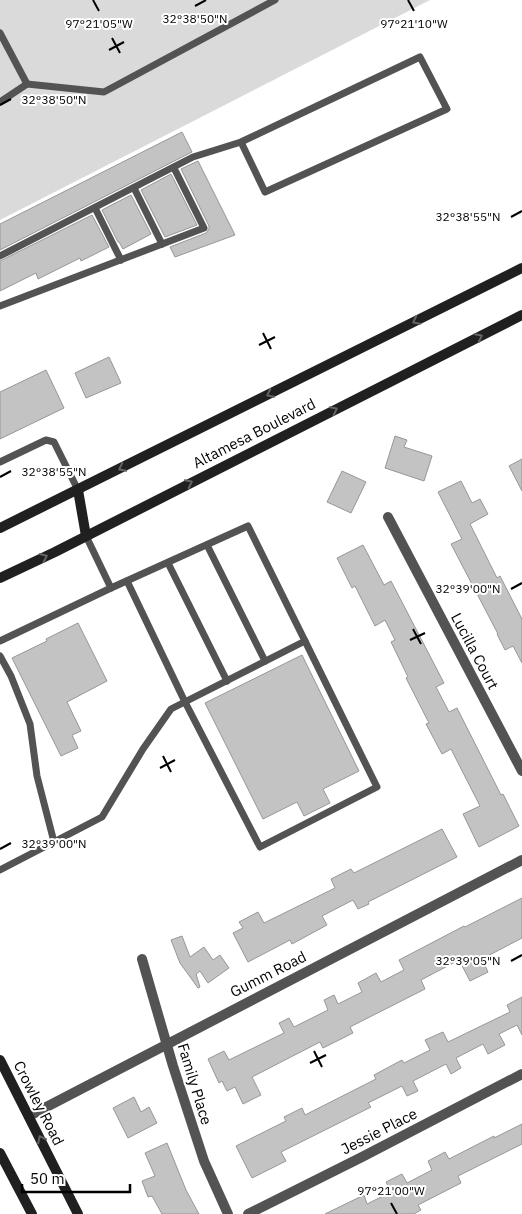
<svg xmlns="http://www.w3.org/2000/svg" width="522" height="1214" viewBox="0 0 522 1214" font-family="'IBM Plex Sans',sans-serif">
  <rect width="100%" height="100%" fill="#fff"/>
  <polygon fill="#dadada" points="0,0 430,0 0,220"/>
  <g fill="#c3c3c3" stroke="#979797">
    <polygon points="182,132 192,152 0,250 0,224"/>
    <polygon points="198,161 235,235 175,257 170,247 206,233 209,229 209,226 181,169"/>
    <polygon points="171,174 197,225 165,237 141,190"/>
    <polygon points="131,195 151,234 123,249 119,242 118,242 102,210"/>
    <polygon points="92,215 109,247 81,261 80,258 38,279 36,273 0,291 0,261"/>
    <polygon points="109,357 121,383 86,398 75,373"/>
    <polygon points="46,370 64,408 0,439 0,392"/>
    <polygon points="395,436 407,440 404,447 432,456 424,481 385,468"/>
    <polygon points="522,459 522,491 509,466"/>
    <polygon points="342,471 366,482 351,513 327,502"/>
    <polygon points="461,481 472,503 480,499 488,514 470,524 497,578 500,576 522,619 522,663 513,646 505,650 497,634 498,634 451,544 462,539 438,492"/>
    <polygon points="363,545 384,585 391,581 444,683 436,687 449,712 457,708 501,795 503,794 519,826 479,847 463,814 480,806 451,749 442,754 426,724 429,723 406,678 408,677 391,642 395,640 385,620 375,626 355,586 352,588 337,558"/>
    <polygon points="78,623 107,681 67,702 81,731 72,735 78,748 61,756 12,658 47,641 46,639"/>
    <polygon points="302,655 359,771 323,789 330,803 304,816 297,802 263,819 205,703"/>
    <polygon points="442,829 457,857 368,902 369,904 358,909 353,900 322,916 327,925 292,944 290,940 248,962 233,933 243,928 239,922 258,912 264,923 335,888 331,879 351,869 354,873"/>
    <polygon points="522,898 522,938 482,959 488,972 470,981 459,960 421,980 425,989 350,1027 353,1033 323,1048 320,1042 252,1077 261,1095 243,1104 235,1087 227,1091 222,1081 219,1083 208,1059 224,1051 229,1060 284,1033 279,1023 289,1018 294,1027 328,1010 324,1000 334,995 338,1004 362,992 358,983 376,973 381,982 404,970 399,960 464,926 465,927"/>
    <polygon points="182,936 190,957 204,947 213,960 220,955 229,968 208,983 200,971 196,974 200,987 198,988 180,963 171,940"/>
    <polygon points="522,997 522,1035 517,1025 499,1034 505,1045 488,1054 483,1044 456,1058 461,1068 451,1074 446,1064 413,1081 418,1091 407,1096 402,1086 368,1103 371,1107 281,1152 286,1161 252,1178 236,1146 286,1121 284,1117 302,1108 305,1115 376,1079 374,1075 402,1060 404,1063 430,1050 425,1040 443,1032 448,1042 510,1012 507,1005"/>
    <polygon points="134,1097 141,1112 149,1107 157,1123 128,1138 113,1108"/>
    <polygon points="522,1124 522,1144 458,1176 461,1183 418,1205 421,1210 414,1214 325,1214 364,1195 367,1204 391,1192 386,1182 402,1174 407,1183 432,1170 428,1161 445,1152 449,1159 494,1136 494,1138"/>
    <polygon points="167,1143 186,1190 199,1214 162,1214 152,1196 148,1197 142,1181 155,1176 145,1153"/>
  </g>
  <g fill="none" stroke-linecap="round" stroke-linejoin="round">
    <g stroke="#535353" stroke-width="7">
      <polyline points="0,33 27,84"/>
      <polyline points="0,102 27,84 104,92 275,0"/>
      <polyline points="134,188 162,244"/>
      <polyline points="95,208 121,260"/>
      <polyline points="0,256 193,157 241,142 420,57 447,109 265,192 241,142"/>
      <polyline points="0,306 204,228 174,168"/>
      <polyline points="0,462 46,440 54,442 78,490"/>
      <polyline points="86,536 111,588"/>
      <polyline points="207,545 265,661"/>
      <polyline points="168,563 227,681"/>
      <polyline points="127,581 185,702 260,847 377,787 305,641"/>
      <polyline points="0,641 111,588 248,526 305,641 171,709 143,749 102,817 0,870"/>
      <polyline points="0,656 11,676 30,724 37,776 54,842"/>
    </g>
    <g stroke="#535353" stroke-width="10">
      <polyline points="388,517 522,771"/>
      <polyline points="142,959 173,1066 204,1161 228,1214"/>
      <polyline points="29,1116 522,860"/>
      <polyline points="248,1214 362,1157 522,1074"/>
    </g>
    <g stroke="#202020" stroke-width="10">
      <polyline points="78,490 86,536"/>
      <polyline points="0,528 522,268"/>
      <polyline points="0,578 55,552 522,315"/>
      <polyline points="0,1060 78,1214"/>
      <polyline points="0,1153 32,1214"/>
    </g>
  </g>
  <defs><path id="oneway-chevron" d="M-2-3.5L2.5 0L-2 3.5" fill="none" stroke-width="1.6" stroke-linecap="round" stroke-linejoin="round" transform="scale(1.25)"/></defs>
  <g stroke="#636363">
    <use href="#oneway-chevron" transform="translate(416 321) rotate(153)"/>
    <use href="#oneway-chevron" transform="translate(479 337) rotate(-27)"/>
    <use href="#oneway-chevron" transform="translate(270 394) rotate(153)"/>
    <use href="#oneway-chevron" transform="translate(334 410) rotate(-27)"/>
    <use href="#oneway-chevron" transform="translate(122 468) rotate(153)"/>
    <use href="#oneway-chevron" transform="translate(189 483) rotate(-27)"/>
    <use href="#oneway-chevron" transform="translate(44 557) rotate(-25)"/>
    <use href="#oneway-chevron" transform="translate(41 1139) rotate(-117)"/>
  </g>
  <path fill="none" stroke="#000" stroke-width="2" d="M93 0 99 11M408 0 414 11M195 6 206 0M112 38 120 53M109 50 124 42M0 105 11 99M511 217 522 211M263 333 271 349M259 345 275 337M0 477 11 471M511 589 522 583M413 629 421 644M410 640 425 633M163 756 171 772M160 768 175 760M0 849 11 843M511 961 522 955M314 1051 322 1067M310 1063 326 1055M391 1203 397 1214"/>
  <g text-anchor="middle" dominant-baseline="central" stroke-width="4" stroke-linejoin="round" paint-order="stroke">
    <g font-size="15" fill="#000" stroke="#fff">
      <text transform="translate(254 433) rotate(-27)">Altamesa Boulevard</text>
      <text transform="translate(475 651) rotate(62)">Lucilla Court</text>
      <text transform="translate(268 974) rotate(-27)">Gumm Road</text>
      <text transform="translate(195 1084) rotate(73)">Family Place</text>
      <text transform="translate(39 1103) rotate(63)">Crowley Road</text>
      <text transform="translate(379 1131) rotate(-27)">Jessie Place</text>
    </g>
  </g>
  <g font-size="12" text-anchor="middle" fill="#000" stroke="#fff" stroke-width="4" stroke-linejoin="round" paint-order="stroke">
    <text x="195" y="23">32°38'50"N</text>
    <text x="99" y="28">97°21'05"W</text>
    <text x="414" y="28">97°21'10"W</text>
    <text x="54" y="104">32°38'50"N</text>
    <text x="468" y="221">32°38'55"N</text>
    <text x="54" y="476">32°38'55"N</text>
    <text x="468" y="593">32°39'00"N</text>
    <text x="54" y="848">32°39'00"N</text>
    <text x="468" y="965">32°39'05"N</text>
    <text x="391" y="1195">97°21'00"W</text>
  </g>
  <path d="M22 1184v8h108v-8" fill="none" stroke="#000000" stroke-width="2.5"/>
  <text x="30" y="1184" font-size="15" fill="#000000" stroke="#ffffff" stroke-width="4" paint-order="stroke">50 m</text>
</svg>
